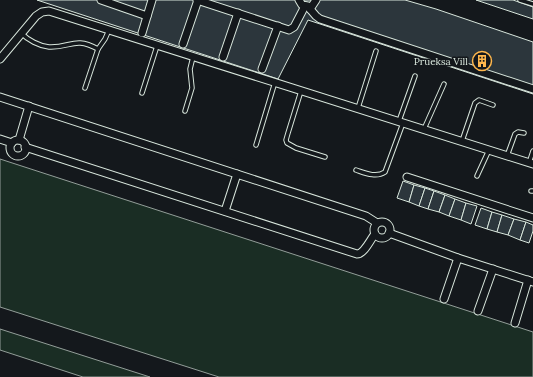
<svg xmlns="http://www.w3.org/2000/svg" width="533" height="377" viewBox="0 0 533 377" font-family="Lora,serif">
  <rect width="100%" height="100%" fill="#14181c"/>
  <g fill="#1a2d24" stroke="#939e99">
    <polygon points="0,159 533,332 533,377 219,377 0,307"/>
    <polygon points="0,329 150,377 83,377 0,350"/>
  </g>
  <g fill="#2c363c" stroke="#d8e6dc">
    <polygon points="37,0 405,0 436,9 533,42 533,94 308,20 278,79"/>
    <polygon points="476,0 513,0 533,7 533,19"/>
    <polygon points="403,181 414,185 409,202 397,198"/>
    <polygon points="414,185 425,188 419,206 409,202"/>
    <polygon points="425,188 434,191 428,209 419,206"/>
    <polygon points="434,191 445,195 439,212 428,209"/>
    <polygon points="445,195 455,199 449,216 439,212"/>
    <polygon points="455,199 466,203 461,220 449,216"/>
    <polygon points="466,203 477,206 471,224 461,220"/>
    <polygon points="481,208 492,212 487,229 475,225"/>
    <polygon points="492,212 502,215 497,232 487,229"/>
    <polygon points="502,215 514,219 508,235 497,232"/>
    <polygon points="514,219 526,222 520,240 508,235"/>
    <polygon points="526,222 533,225 533,231 529,243 520,240"/>
  </g>
  <g fill="none" stroke-linecap="round" stroke-linejoin="round">
    <g stroke="#d8e6dc" stroke-width="5.5">
      <g id="lane">
        <polyline points="520,0 533,4"/>
        <path d="M21 33C28 40 39 46 49 47 71 48 74 36 98 49L105 39 109 30"/>
        <polyline points="85,88 98,49"/>
        <polyline points="301,91 288,133 286,140 287,143 296,148 325,157"/>
        <polyline points="142,93 157,46"/>
        <polyline points="358,108 376,51"/>
        <polyline points="185,111 192,88 190,69 193,57"/>
        <polyline points="399,121 415,76"/>
        <polyline points="424,129 444,84"/>
        <polyline points="462,141 475,103 479,100 493,105"/>
        <polyline points="256,145 275,82"/>
        <polyline points="507,156 515,134 518,132 524,133"/>
        <polyline points="529,163 533,151"/>
        <path d="M356 170C365 173 376 178 385 172L403 123"/>
        <polyline points="477,176 489,150"/>
        <polyline points="531,191 533,191"/>
      </g>
    </g>
    <g stroke="#d8e6dc" stroke-width="9">
      <g id="street">
        <polyline points="101,0 147,16"/>
        <polyline points="197,0 289,30 294,27 305,6"/>
        <polyline points="299,0 302,5 308,6 310,9 316,0"/>
        <polyline points="310,9 316,16 320,19 533,89"/>
        <polyline points="142,33 152,0"/>
        <polyline points="183,44 198,0"/>
        <polyline points="223,57 238,13"/>
        <path d="M0 59 36 16 42 12 49 11C210 63 372 112 533 164"/>
        <polyline points="262,69 278,26"/>
        <polyline points="0,97 366,216 377,223"/>
        <polyline points="0,139 12,143"/>
        <polyline points="19,140 29,106"/>
        <circle cx="18" cy="148" r="8"/>
        <path d="M25 147 357 254C364 254 370 240 375 234"/>
        <polyline points="407,177 533,218"/>
        <polyline points="225,211 237,174"/>
        <circle cx="382" cy="230" r="8"/>
        <polyline points="389,233 458,258 533,282"/>
        <polyline points="444,299 458,258"/>
        <polyline points="478,311 493,269"/>
        <polyline points="515,323 528,280"/>
      </g>
    </g>
    <use href="#lane" stroke="#14181c" stroke-width="3.5"/>
    <use href="#street" stroke="#14181c" stroke-width="7"/>
  </g>
  <defs>
    <g id="building-ring" transform="scale(1)"><circle r="9.5" fill="#14181c" stroke="#ffb74d" stroke-width="1.5"/><path d="M-4-6H4V6H1V3H-1V6H-4ZM-2.5-4.3h1.7v1.8h-1.7ZM.8-4.3h1.7v1.8H.8ZM-2.5-1h1.7V.8h-1.7ZM.8-1h1.7V.8H.8Z" fill="#ffb74d"/></g>
  </defs>
  <g fill-rule="evenodd">
    <use href="#building-ring" x="482" y="61"/>
  </g>
  <g text-anchor="middle" dominant-baseline="central" stroke-width="3" stroke-linejoin="round" paint-order="stroke">
    <g font-size="10" fill="#d8e6dc" stroke="#14181c" text-anchor="end">
      <text x="468" y="61">Prueksa Vill</text>
    </g>
  </g>
</svg>
